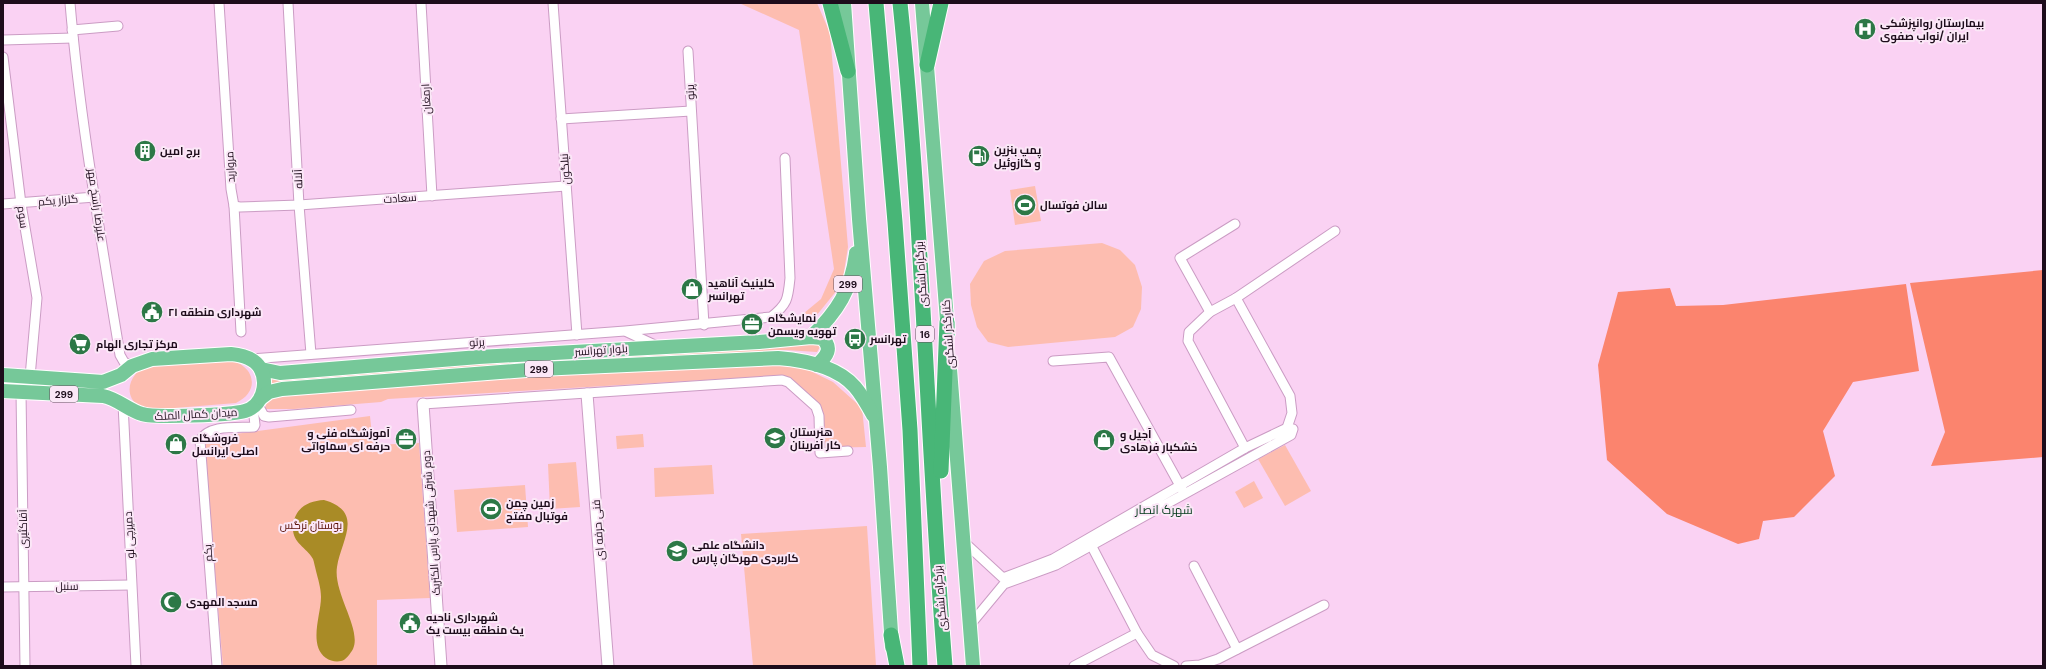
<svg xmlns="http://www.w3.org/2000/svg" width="2046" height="669" viewBox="0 0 2046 669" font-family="'DM Sans',Cairo,sans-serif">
  <rect width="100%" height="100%" fill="#fad2f3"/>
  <g fill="#fdbdb0">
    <polygon points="739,3 817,3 830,33 848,247 842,284 812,321 792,323 821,299 834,269 799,30"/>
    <polygon points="1035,186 1041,221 1015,225 1010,190"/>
    <polygon points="1102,243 1120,250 1135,265 1142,287 1141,309 1133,327 1115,337 1008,347 988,342 977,327 971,305 970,284 984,261 1005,251"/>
    <polygon points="812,344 819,345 820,347 817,352 786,350 656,357 270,384 270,377"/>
    <path d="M227 360C254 363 262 391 236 403L151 410C148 409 143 408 139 406 121 394 131 370 150 365Z"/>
    <polygon points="788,360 833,382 862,408 866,447 822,448 821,415 792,381 773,376 388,399 381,402 294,409 265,409 267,401 279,393"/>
    <polygon points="370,416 373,445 419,443 430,598 377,600 377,666 223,666 204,443 205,438"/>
    <polygon points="643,434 644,447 617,449 616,436"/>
    <polygon points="1285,445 1311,491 1285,506 1258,459"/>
    <polygon points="576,462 580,507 550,509 548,464"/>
    <polygon points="712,465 714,494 655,497 654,468"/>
    <polygon points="1254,481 1263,498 1244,508 1235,492"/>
    <polygon points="525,485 528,527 457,532 454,490"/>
    <polygon points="867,526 876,666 753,666 741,534"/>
  </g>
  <g fill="#fb846e">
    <polygon points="2043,270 2043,457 1931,466 1945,432 1910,283"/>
    <polygon points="1906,284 1919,371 1853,382 1823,431 1835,476 1794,517 1763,521 1759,539 1738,544 1667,514 1607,460 1598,365 1618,292 1670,288 1676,306 1723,305"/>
  </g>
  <path fill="#a98b26" d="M324 500C365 512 341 540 337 567 333 593 362 629 353 649 350 654 346 660 341 661 336 662 330 661 326 658 308 645 321 615 321 597 321 588 318 579 316 571 315 567 314 562 313 559 306 547 292 543 293 527 294 509 307 501 324 500Z"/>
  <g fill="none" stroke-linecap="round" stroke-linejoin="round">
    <g stroke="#cb9cc4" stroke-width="11">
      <g id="minor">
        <path d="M70 3C80 121 101 238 120 355L124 362 132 366"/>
        <polyline points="219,3 231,189 234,206 241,332"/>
        <polyline points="288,3 299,205 311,354"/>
        <polyline points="421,3 432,196"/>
        <polyline points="553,3 577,335"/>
        <polyline points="72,30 118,26"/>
        <polyline points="3,40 73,38"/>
        <polyline points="688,51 704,325"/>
        <polyline points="3,57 21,204 37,298 30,377"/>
        <polyline points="561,119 691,111"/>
        <polyline points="3,204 95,197"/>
        <polyline points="234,206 240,207 299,205 566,186"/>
        <polyline points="1236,298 1290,396 1292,413 1287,428"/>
        <polyline points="1210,312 1180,258 1235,224"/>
        <polyline points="627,332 657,346"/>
        <path d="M251 359 625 331 771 317C788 304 788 298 790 278L785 158"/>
        <polyline points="1053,361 1109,357 1183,491"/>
        <polyline points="21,392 25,666"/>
        <polyline points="123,404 136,666"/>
        <polyline points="423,404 782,380 788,382 816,407 819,416 820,453 848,451"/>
        <polyline points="258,405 264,416 269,417 351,410"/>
        <polyline points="1245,448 1188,341 1189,332 1210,312 1236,298 1335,231"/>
        <polyline points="1089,541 1137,633 1152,655 1174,666"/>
        <polyline points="964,542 1003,578 1053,559 1245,448 1287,428 1293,429 1291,435 1056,565 1004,584 970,625"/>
        <polyline points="1194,566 1237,649"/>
        <polyline points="3,587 131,585"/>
        <path d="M217 666 200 440C210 424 236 428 254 427L255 425 253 408"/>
        <polyline points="1074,666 1137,633"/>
        <polyline points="1186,666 1200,665 1218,659 1324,605"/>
      </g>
    </g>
    <g stroke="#cb9cc4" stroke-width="13">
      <g id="tertiary">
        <polyline points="587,394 608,666"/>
        <polyline points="423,404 441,666"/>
      </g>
    </g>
    <g stroke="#fff" stroke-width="16">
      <g id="primary">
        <polyline points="844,3 859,219 880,467 892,647"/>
        <polyline points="922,3 948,333"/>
        <path d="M811 337C837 312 852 289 856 253"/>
        <path d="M261 369 280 373 479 357 759 342 811 337 822 338C833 348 827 356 817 365"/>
        <polyline points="950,369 973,666"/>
        <path d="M3 375 103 382 121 375 132 366 152 359 231 354C242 355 254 358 260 368 269 384 262 406 245 411 232 415 154 418 142 414 128 410 118 399 103 396L3 391"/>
        <path d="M261 398 269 392 282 389 539 369 778 358C803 360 837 366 855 387 862 395 868 406 873 415"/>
      </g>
    </g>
    <g stroke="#fff" stroke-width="17">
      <g id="trunk">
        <polyline points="830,3 848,71"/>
        <polyline points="876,3 895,222 910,430 920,666"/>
        <path d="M900 3C923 223 927 445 945 666"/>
        <polyline points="927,65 941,3"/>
        <polyline points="941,471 947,322"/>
        <polyline points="891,635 897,666"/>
      </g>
    </g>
    <use href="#minor" stroke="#fff" stroke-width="9"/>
    <use href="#tertiary" stroke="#fff" stroke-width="11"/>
    <use href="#primary" stroke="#76c899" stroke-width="14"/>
    <use href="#trunk" stroke="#48b677" stroke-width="15"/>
  </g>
  <defs>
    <g id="hospital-disc" transform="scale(1.15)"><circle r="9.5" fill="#2c7846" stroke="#fbe7f7"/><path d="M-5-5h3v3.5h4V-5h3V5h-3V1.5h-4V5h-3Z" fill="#fff"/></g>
    <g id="building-disc" transform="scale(1.15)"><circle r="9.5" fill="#2c7846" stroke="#fbe7f7"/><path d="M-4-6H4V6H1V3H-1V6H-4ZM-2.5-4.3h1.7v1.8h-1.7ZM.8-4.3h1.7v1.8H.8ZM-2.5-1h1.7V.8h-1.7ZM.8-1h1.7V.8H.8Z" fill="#fff"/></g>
    <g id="fuel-disc" transform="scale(1.15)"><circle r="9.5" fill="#2c7846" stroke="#fbe7f7"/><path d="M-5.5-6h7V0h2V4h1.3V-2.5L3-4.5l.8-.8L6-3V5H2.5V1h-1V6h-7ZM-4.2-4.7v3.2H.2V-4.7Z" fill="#fff"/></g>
    <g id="stadium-disc" transform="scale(1.15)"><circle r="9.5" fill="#2c7846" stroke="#fbe7f7"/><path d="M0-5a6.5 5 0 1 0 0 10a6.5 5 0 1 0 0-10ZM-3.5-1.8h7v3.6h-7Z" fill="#fff"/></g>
    <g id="shop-disc" transform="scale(1.15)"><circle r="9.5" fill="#2c7846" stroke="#fbe7f7"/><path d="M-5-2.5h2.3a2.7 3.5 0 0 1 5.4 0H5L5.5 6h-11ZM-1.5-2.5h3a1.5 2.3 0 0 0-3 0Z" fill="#fff"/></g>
    <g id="civic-disc" transform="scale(1.15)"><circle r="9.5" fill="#2c7846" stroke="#fbe7f7"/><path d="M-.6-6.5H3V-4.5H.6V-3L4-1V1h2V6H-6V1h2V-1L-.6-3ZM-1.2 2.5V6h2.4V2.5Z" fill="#fff"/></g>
    <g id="office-disc" transform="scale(1.15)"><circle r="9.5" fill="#2c7846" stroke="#fbe7f7"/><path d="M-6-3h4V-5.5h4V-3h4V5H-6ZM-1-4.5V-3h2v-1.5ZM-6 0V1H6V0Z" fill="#fff"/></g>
    <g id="bus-disc" transform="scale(1.15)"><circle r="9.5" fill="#2c7846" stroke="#fbe7f7"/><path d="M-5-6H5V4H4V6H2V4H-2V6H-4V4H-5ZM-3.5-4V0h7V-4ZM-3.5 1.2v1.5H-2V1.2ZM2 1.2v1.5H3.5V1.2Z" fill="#fff"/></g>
    <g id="supermarket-disc" transform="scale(1.15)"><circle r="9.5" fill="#2c7846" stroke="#fbe7f7"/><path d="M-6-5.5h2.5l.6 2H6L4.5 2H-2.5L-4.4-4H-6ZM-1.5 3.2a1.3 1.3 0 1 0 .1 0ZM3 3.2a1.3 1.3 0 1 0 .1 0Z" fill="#fff"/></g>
    <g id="school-disc" transform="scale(1.15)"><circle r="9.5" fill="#2c7846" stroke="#fbe7f7"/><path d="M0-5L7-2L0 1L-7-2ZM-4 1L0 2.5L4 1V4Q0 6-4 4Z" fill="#fff"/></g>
    <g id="university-disc" transform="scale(1.15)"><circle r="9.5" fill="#2c7846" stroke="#fbe7f7"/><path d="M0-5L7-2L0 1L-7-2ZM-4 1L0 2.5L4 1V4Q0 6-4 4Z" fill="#fff"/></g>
    <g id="mosque-disc" transform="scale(1.15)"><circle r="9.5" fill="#2c7846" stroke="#fbe7f7"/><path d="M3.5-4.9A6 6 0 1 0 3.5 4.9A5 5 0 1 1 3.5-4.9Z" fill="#fff"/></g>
  </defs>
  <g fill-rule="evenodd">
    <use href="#hospital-disc" x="1865" y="29"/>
    <use href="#building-disc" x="145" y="151"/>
    <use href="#fuel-disc" x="979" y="156"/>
    <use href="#stadium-disc" x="1025" y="205"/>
    <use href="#shop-disc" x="692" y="289"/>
    <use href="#civic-disc" x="152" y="312"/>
    <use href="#office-disc" x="752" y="324"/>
    <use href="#bus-disc" x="855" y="339"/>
    <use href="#supermarket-disc" x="80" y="344"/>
    <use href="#school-disc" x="775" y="438"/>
    <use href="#office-disc" x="406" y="439"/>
    <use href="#shop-disc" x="1104" y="440"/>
    <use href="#shop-disc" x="176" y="444"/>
    <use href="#stadium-disc" x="491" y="509"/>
    <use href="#university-disc" x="677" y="551"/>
    <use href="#mosque-disc" x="171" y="602"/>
    <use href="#civic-disc" x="410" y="623"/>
  </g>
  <g text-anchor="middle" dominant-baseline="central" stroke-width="4" stroke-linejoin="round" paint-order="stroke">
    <g fill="#fbe7f7" stroke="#604e5d" stroke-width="1">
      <rect x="834" y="276" width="28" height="16" rx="3"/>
      <rect x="916" y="326" width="18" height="16" rx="3"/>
      <rect x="525" y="361" width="28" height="16" rx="3"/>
      <rect x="50" y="386" width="28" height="16" rx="3"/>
    </g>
    <g font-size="10" font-weight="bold" fill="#1d0c1b">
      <text x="848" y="284">299</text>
      <text x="925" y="334">16</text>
      <text x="539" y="369">299</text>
      <text x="64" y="394">299</text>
    </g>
    <g font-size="11" font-weight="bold" fill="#1d0c1b" stroke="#fbe7f7" text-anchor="start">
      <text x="1880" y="23">بیمارستان روانپزشکی<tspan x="1880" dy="13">ایران /نواب صفوی</tspan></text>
      <text x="994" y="150">پمپ بنزین<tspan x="994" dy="13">و گازوئیل</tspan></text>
      <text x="160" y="151">برج امین</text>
      <text x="1040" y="205">سالن فوتسال</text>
      <text x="708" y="283">کلینیک آناهید<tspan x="708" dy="13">تهرانسر</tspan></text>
      <text x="168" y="312">شهرداری منطقه ۲۱</text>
      <text x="768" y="318">نمایشگاه<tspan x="768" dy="13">تهویه ویسمن</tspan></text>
      <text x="870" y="339">تهرانسر</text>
      <text x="96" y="344">مرکز تجاری الهام</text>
      <text x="790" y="432">هنرستان<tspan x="790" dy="13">کار آفرینان</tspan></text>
      <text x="390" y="433" text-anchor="end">آموزشگاه فنی و<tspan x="390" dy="13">حرفه ای سماواتی</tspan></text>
      <text x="1120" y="434">آجیل و<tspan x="1120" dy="13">خشکبار فرهادی</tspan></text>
      <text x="192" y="438">فروشگاه<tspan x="192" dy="13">اصلی ایرانسل</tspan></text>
      <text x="506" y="503">زمین چمن<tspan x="506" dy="13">فوتبال مفتح</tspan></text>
      <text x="692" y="545">دانشگاه علمی<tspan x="692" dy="13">کاربردی مهرگان پارس</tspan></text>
      <text x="186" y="602">مسجد المهدی</text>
      <text x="426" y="617">شهرداری ناحیه<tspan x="426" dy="13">یک منطقه بیست یک</tspan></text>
    </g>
    <g font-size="11" fill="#1d0c1b" stroke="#fbe7f7">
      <text transform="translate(690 92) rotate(-94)">پرتو</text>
      <text transform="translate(426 99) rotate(-93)">ارمغان</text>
      <text transform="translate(230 167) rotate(-93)">مروارید</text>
      <text transform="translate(565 169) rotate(-94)">نیلگون</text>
      <text transform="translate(298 179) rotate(-93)">آلاله</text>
      <text transform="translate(400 198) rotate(-4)">سعادت</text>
      <text transform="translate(58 200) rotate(-5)">گلزار یکم</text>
      <text transform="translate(97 205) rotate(82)">علیرضا راسخ مهر</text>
      <text transform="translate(23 217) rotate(81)">سوم</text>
      <text transform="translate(921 274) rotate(-94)">بزرگراه لشگری</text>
      <text transform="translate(948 334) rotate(-94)">کنارگذر لشگری</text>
      <text transform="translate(477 342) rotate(-4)">پرتو</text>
      <text transform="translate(601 350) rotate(-4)">بلوار تهرانسر</text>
      <text transform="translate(196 414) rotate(-3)">میدان کمال الملک</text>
      <text transform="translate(431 523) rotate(-94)">دوم شرقی شهدای پارس الکتریک</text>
      <text transform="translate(23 529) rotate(-91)">آقاکثیری</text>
      <text transform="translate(598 530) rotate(-94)">فنی حرفه ای</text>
      <text transform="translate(129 535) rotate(-93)">دمیرچی لو</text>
      <text transform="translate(208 553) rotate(-94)">یکم</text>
      <text transform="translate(67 586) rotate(-1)">سنبل</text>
      <text transform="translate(940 598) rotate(-95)">بزرگراه لشگری</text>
    </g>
    <g font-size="11" fill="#570d03" stroke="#fbe7f7">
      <text x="311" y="525">بوستان نرگس</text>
    </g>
    <g font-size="12" fill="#023b1a" stroke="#fbe7f7">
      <text x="1164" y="510">شهرک انصار</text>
    </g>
  </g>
  <rect width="2046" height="669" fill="none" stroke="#1d0c1b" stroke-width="8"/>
</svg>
